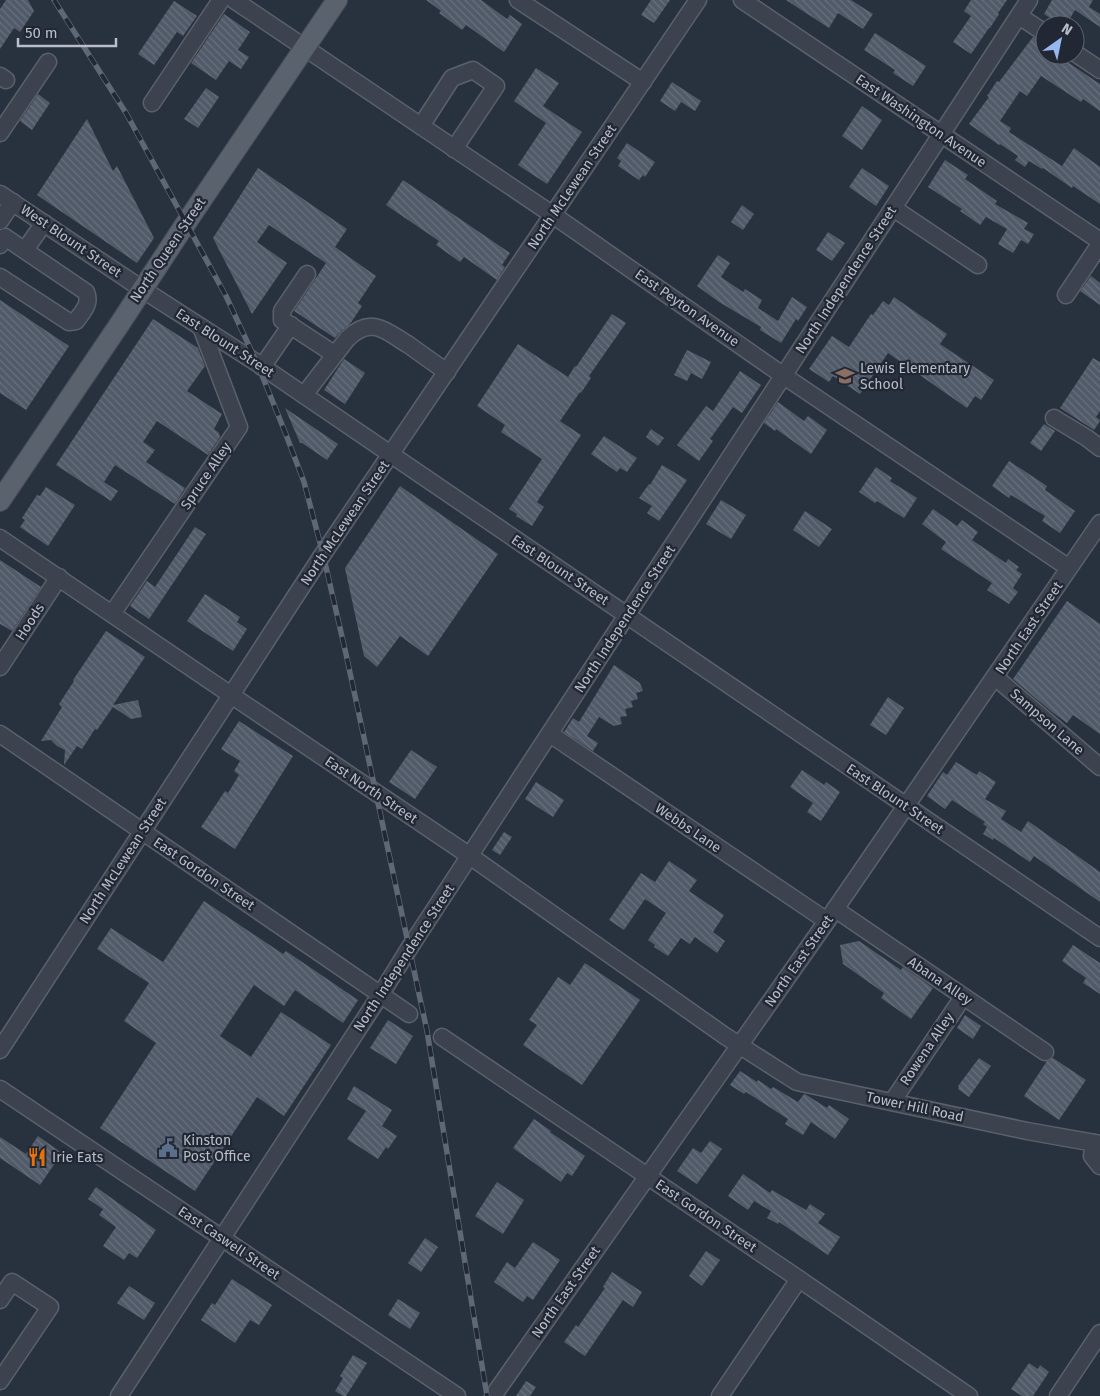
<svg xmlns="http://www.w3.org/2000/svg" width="1100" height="1396" viewBox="0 0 1100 1396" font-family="'Fira Sans',sans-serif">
  <defs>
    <pattern id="building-back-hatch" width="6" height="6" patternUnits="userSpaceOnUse" patternTransform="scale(1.25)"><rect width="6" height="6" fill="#515a69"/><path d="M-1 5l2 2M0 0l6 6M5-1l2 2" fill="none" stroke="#68707d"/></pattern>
  </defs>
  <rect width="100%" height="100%" fill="#28313e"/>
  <g fill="url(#building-back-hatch)">
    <polygon points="6,0 28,0 34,11 20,32 14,28 0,49 0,9"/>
    <polygon points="426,0 481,0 507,19 510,15 522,24 504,52 466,25 462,30 439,13 441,11"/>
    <polygon points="651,0 670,0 654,23 641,15"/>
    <polygon points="786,0 851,0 873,14 863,29 838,13 829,28"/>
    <polygon points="971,0 1007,0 998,13 999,14 990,28 989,28 971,54 953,42 971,16 964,11"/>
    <polygon points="1052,0 1093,0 1089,7 1100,14 1100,27 1075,10 1066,25 1061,25 1044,14"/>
    <polygon points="174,1 197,16 183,36 177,32 154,65 138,54"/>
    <polygon points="224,14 250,32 238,50 249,57 241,69 229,61 216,80 191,63"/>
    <polygon points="875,33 926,66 913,86 893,73 895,70 864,50"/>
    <polygon points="1033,37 1045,43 1045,55 1057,55 1100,84 1100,111 1083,99 1081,102 1041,76 1027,96 1020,91 1000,121 1011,128 1009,132 1062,166 1074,148 1100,167 1100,204 1073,186 1072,188 1043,168 1042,169 1029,161 1025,167 1015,160 1018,156 1000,144 999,145 969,124 989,97 987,96 997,81 999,82"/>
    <polygon points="536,68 559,83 543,106 582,132 547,184 518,165 546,123 514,101"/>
    <polygon points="672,82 701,101 695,111 681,102 675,111 660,101"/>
    <polygon points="206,88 219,97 198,128 184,119"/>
    <polygon points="38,94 50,103 32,130 20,121"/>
    <polygon points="862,106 882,120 862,150 842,136"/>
    <polygon points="87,119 113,171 117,166 154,238 137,263 37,195"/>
    <polygon points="627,143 655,162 645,177 643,175 639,180 618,166 621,161 617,158"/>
    <polygon points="945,160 968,175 965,179 997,201 995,204 1028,223 1024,229 1034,234 1028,244 1021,240 1013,253 998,244 1007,229 986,217 980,225 960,211 962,209 928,187"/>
    <polygon points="258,168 347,229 335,247 376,276 358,303 362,306 350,324 340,332 335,338 294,311 326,263 269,225 257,242 287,263 252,314 213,238"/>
    <polygon points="862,168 889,186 876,206 849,187"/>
    <polygon points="403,180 510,253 502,265 505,267 497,280 464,257 460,262 436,245 439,241 386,205"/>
    <polygon points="742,205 754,214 743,230 731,222"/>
    <polygon points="828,232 845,243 832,261 816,250"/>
    <polygon points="718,255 730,263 721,277 743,292 745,289 762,300 758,308 778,321 792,297 807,307 798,321 796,319 781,343 760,330 761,327 719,302 697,286"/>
    <polygon points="1091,276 1100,283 1100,305 1080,291"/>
    <polygon points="894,297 947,334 940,344 994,380 981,400 975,396 967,408 888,353 860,394 833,376 829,382 809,369 832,336 849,347 871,314 873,315 883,301 889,305"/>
    <polygon points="0,300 69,346 26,410 0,393"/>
    <polygon points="612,314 626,323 589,376 591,378 581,393 580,392 560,421 581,435 537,502 544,507 532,526 516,516 517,514 509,509 542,459 501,432 505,425 477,406 518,344 568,377 575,366 576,367"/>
    <polygon points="153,319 198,348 205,366 187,391 222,414 214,429 219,433 220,437 208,455 157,421 143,442 155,450 146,462 185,488 175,504 115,465 104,482 118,491 111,501 56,465"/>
    <polygon points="687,350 711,362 702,379 691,373 687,381 674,375"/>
    <polygon points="1093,358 1100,362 1100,411 1096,417 1100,420 1100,421 1094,430 1060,408"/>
    <polygon points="344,359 365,373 345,404 324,390"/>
    <polygon points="740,371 761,385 742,413 733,407 710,439 713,441 699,461 677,445 706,406 713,411"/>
    <polygon points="778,402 804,421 808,416 827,430 811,454 776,429 775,431 764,423"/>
    <polygon points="285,408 338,444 327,460 302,443 300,443"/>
    <polygon points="1044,424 1055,431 1041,451 1030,443"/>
    <polygon points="651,429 664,438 658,446 646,437"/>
    <polygon points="604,436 637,458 627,472 620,468 617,472 591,454"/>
    <polygon points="1009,461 1047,486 1045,490 1075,511 1060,533 1042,521 1045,516 1011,495 1009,498 992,486"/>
    <polygon points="662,465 687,480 659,521 647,513 652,506 639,498 649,484 650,485"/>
    <polygon points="876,467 892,478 890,481 917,498 904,518 877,501 875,503 859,492"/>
    <polygon points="400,486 498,554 428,656 400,636 377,667 364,656 345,568"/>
    <polygon points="46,487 75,505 48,546 20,527 25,520 22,518 37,495 40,496"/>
    <polygon points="721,500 746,515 731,539 706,524"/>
    <polygon points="933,509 957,526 962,520 978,532 972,540 1006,563 1008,559 1019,567 1016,570 1022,574 1013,588 1018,592 1009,604 987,590 992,583 941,549 946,542 922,524"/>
    <polygon points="805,511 832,529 819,547 793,530"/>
    <polygon points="195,527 206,534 149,619 130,606 147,581 155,587"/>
    <polygon points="0,560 41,587 12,631 0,624"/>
    <polygon points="205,594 240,617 237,622 247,629 233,651 187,621"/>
    <polygon points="1067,601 1100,624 1100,734 1073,715 1067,723 1052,712 1013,679"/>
    <polygon points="106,631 145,657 113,705 138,700 142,717 131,719 113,707 97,730 95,729 82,749 77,746 64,765 65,750 57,746 51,740 41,741 62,707 59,704 74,681 73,680"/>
    <polygon points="614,665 640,683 643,691 636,693 638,699 631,701 633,707 625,709 627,716 620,717 622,724 614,726 599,717 587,736 598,743 593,751 564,732 573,718 579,722"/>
    <polygon points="888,697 904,708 886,735 870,725"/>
    <polygon points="239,721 293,756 235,849 201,827 225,791 228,793 239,775 234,771 240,761 221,749"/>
    <polygon points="411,750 437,767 415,799 389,782"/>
    <polygon points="956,762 977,775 979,771 996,782 985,799 1006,811 1001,819 1021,832 1028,821 1100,872 1100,902 1034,856 1030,862 994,838 993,840 983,834 987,827 983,824 985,822 952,800 945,809 927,796 943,772 947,775"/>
    <polygon points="802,770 824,785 826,782 840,792 821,821 807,812 813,803 790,787"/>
    <polygon points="536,782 564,800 553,817 525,799"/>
    <polygon points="504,832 512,837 500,855 492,850"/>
    <polygon points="669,861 697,880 689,891 724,915 713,932 725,941 717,953 695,937 690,944 681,938 668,956 654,947 655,945 648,940 666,913 645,899 624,930 609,920 641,873 655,882"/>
    <polygon points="204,901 283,954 286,951 358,1000 343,1023 295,990 284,1006 254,985 220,1036 251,1057 281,1012 331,1045 284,1116 257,1097 195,1191 100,1128 156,1043 124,1021 149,983 97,949 111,928 163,962"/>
    <polygon points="859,941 901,970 903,967 933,988 911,1019 881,998 884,993 843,964 840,945"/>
    <polygon points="1073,945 1100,963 1100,994 1083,983 1086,978 1062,961"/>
    <polygon points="585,963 640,1000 582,1085 523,1045 537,1025 529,1020 558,977 570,985"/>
    <polygon points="965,1015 981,1026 973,1039 957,1028"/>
    <polygon points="388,1020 413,1036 396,1064 370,1048"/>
    <polygon points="979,1058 991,1066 969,1097 958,1089 959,1087 958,1086"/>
    <polygon points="1053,1058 1086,1080 1059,1120 1024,1096 1047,1061"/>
    <polygon points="740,1071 757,1082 758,1080 771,1089 773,1087 798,1102 804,1094 805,1094 827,1108 829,1105 849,1119 835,1139 811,1122 803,1135 785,1124 788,1119 746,1092 744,1094 730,1085"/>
    <polygon points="354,1086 392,1110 382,1126 397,1136 388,1149 386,1147 378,1159 347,1139 366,1111 347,1099"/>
    <polygon points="534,1119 551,1131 550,1132 585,1156 572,1176 567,1173 561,1182 513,1148"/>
    <polygon points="38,1136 62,1153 40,1185 0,1158 0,1137 26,1154"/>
    <polygon points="710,1141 722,1149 697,1184 677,1171 693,1148 701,1153"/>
    <polygon points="743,1174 770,1193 772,1190 806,1210 810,1204 825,1214 818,1223 840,1237 828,1255 779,1222 778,1224 767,1218 771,1211 754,1201 748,1210 728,1196"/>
    <polygon points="497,1182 524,1200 503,1234 475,1216"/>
    <polygon points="96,1187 156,1230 137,1258 129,1253 124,1260 103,1246 116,1227 99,1215 103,1209 88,1199"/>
    <polygon points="425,1238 438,1247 421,1272 408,1263"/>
    <polygon points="533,1242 560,1260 533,1300 527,1296 523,1302 494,1282 507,1262 515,1268"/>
    <polygon points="706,1251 720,1260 702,1286 689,1276"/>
    <polygon points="612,1272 642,1292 633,1307 623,1300 585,1356 564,1342 576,1325 578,1327 605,1288 603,1287"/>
    <polygon points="232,1279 272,1305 259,1325 250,1320 235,1343 201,1320 212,1303 215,1305"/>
    <polygon points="129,1286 155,1303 144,1320 117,1303"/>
    <polygon points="398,1299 420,1313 410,1329 388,1315"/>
    <polygon points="353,1355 367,1363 346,1396 343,1396 335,1391 343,1378 340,1376"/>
    <polygon points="1029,1363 1038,1369 1040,1365 1049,1372 1033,1396 1022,1396 1011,1389"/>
    <polygon points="526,1381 536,1387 530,1396 516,1396"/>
  </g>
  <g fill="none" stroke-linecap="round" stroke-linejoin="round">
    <g stroke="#5a616c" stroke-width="19">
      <g id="minor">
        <polyline points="234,0 553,215 784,376 1069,568"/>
        <polyline points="518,0 643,82"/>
        <polyline points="742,0 1100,241"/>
        <polyline points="1019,16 1045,33"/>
        <polyline points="1075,53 1100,70"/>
        <polyline points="0,76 6,80"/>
        <polyline points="152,103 221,0"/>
        <polyline points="421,126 452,78 473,70 496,86 454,149"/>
        <polyline points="0,133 48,62"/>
        <polyline points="0,194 142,289 257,363 1100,938"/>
        <polyline points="893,208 978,265"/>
        <polyline points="0,221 13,202"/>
        <path d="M0 245 5 237 86 292C91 304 83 311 76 321L69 322 0 277"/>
        <polyline points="25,250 44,223"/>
        <polyline points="307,274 282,311 282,320 334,354"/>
        <polyline points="1066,295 1100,244"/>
        <polyline points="262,367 291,325"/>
        <path d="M304 395 347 339C354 332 364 325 375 327 387 329 398 339 409 345 421 354 434 363 447 372"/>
        <polyline points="1054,418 1087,438 1100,448"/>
        <polyline points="0,538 231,695 470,856 725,1036 797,1082 1027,1131 1100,1144"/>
        <polyline points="112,614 239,427 201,327"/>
        <polyline points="0,667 59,577"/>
        <polyline points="995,677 1100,767"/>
        <polyline points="0,734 409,1014"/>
        <polyline points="550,734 827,921"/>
        <polyline points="835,909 1045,1052"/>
        <polyline points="442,1037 799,1279 969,1396"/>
        <polyline points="0,1050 323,554 698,0"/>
        <polyline points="0,1089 457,1396"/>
        <polyline points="892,1102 963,997"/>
        <polyline points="1094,1143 1092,1156 1100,1166"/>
        <polyline points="0,1300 12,1282 50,1307 0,1381"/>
        <polyline points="119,1396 381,994 410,947 1029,0"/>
        <polyline points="493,1396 827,921 1100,523"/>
        <polyline points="720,1396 799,1279"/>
        <polyline points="1058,1396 1100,1333"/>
      </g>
    </g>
    <g stroke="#454c58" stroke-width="22">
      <polyline id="major" points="0,501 119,325 186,223 337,0"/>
    </g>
    <use href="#minor" stroke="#3c434e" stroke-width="16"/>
    <use href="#major" stroke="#5a626e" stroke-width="20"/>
    <g stroke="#5e6775" stroke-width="5.5">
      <polyline id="rail" points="54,0 126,113 226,296 257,363 285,432 304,482 323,554 346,654 427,1031 487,1396"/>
    </g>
    <use href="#rail" stroke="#212834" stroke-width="4" stroke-dasharray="11" stroke-linecap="butt"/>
  </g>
  <defs>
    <g id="school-bare" transform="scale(1.5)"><path d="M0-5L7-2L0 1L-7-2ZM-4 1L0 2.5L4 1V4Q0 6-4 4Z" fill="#8d6e63" stroke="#212834" stroke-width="2.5" paint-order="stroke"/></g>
    <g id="civic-bare" transform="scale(1.5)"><path d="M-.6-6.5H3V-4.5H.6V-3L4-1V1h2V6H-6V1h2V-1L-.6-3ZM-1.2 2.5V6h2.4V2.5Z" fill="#5c6f8a" stroke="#212834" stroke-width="2.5" paint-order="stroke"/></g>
    <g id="restaurant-bare" transform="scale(1.5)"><path d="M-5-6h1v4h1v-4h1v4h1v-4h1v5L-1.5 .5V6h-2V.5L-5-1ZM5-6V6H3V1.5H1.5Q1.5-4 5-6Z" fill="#e8710a" stroke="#212834" stroke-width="2.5" paint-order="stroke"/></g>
  </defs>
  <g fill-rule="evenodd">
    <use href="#school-bare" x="845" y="376"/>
    <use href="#civic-bare" x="168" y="1148"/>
    <use href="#restaurant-bare" x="37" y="1157"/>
  </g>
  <g text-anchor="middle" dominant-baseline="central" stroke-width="4.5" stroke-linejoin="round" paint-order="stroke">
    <g font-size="14" fill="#b8bfc9" stroke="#212834">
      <text transform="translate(921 121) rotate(34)">East Washington Avenue</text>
      <text transform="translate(572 187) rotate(-56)">North McLewean Street</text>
      <text transform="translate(71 241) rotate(34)">West Blount Street</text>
      <text transform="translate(168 250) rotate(-56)">North Queen Street</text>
      <text transform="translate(846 280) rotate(-57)">North Independence Street</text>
      <text transform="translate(687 308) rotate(35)">East Peyton Avenue</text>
      <text transform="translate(225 343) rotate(33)">East Blount Street</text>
      <text transform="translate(206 476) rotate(-56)">Spruce Alley</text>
      <text transform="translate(345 523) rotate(-56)">North McLewean Street</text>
      <text transform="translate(560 570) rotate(34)">East Blount Street</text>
      <text transform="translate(625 619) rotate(-57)">North Independence Street</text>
      <text transform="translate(30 622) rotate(-57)">Hoods</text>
      <text transform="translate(1029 628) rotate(-56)">North East Street</text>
      <text transform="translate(1047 722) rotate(41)">Sampson Lane</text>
      <text transform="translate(371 790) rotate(34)">East North Street</text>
      <text transform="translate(895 799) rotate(34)">East Blount Street</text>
      <text transform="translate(688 828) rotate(34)">Webbs Lane</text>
      <text transform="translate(123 861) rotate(-57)">North McLewean Street</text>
      <text transform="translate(204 874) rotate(34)">East Gordon Street</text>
      <text transform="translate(404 958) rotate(-57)">North Independence Street</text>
      <text transform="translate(799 961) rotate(-55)">North East Street</text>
      <text transform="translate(940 981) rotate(34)">Abana Alley</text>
      <text transform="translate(927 1049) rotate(-56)">Rowena Alley</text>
      <text transform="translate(915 1107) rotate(12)">Tower Hill Road</text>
      <text transform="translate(706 1216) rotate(34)">East Gordon Street</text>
      <text transform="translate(229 1243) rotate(34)">East Caswell Street</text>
      <text transform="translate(566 1292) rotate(-55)">North East Street</text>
    </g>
    <g font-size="14" fill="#b8bfc9" stroke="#212834" text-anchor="start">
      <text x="860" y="368">Lewis Elementary<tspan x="860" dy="16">School</tspan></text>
      <text x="183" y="1140">Kinston<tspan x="183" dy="16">Post Office</tspan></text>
      <text x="52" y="1157">Irie Eats</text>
    </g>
  </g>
  <g transform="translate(1060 40) rotate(33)"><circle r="24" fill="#212834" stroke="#5d6470"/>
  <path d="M0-4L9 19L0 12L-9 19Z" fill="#97b8ef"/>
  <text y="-8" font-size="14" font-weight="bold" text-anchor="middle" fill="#b8bfc9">N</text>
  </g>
  <path d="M18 38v8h98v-8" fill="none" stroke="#b8bfc9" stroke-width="2.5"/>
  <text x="25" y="38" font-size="15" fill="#b8bfc9" stroke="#212834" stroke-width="4" paint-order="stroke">50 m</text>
</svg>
